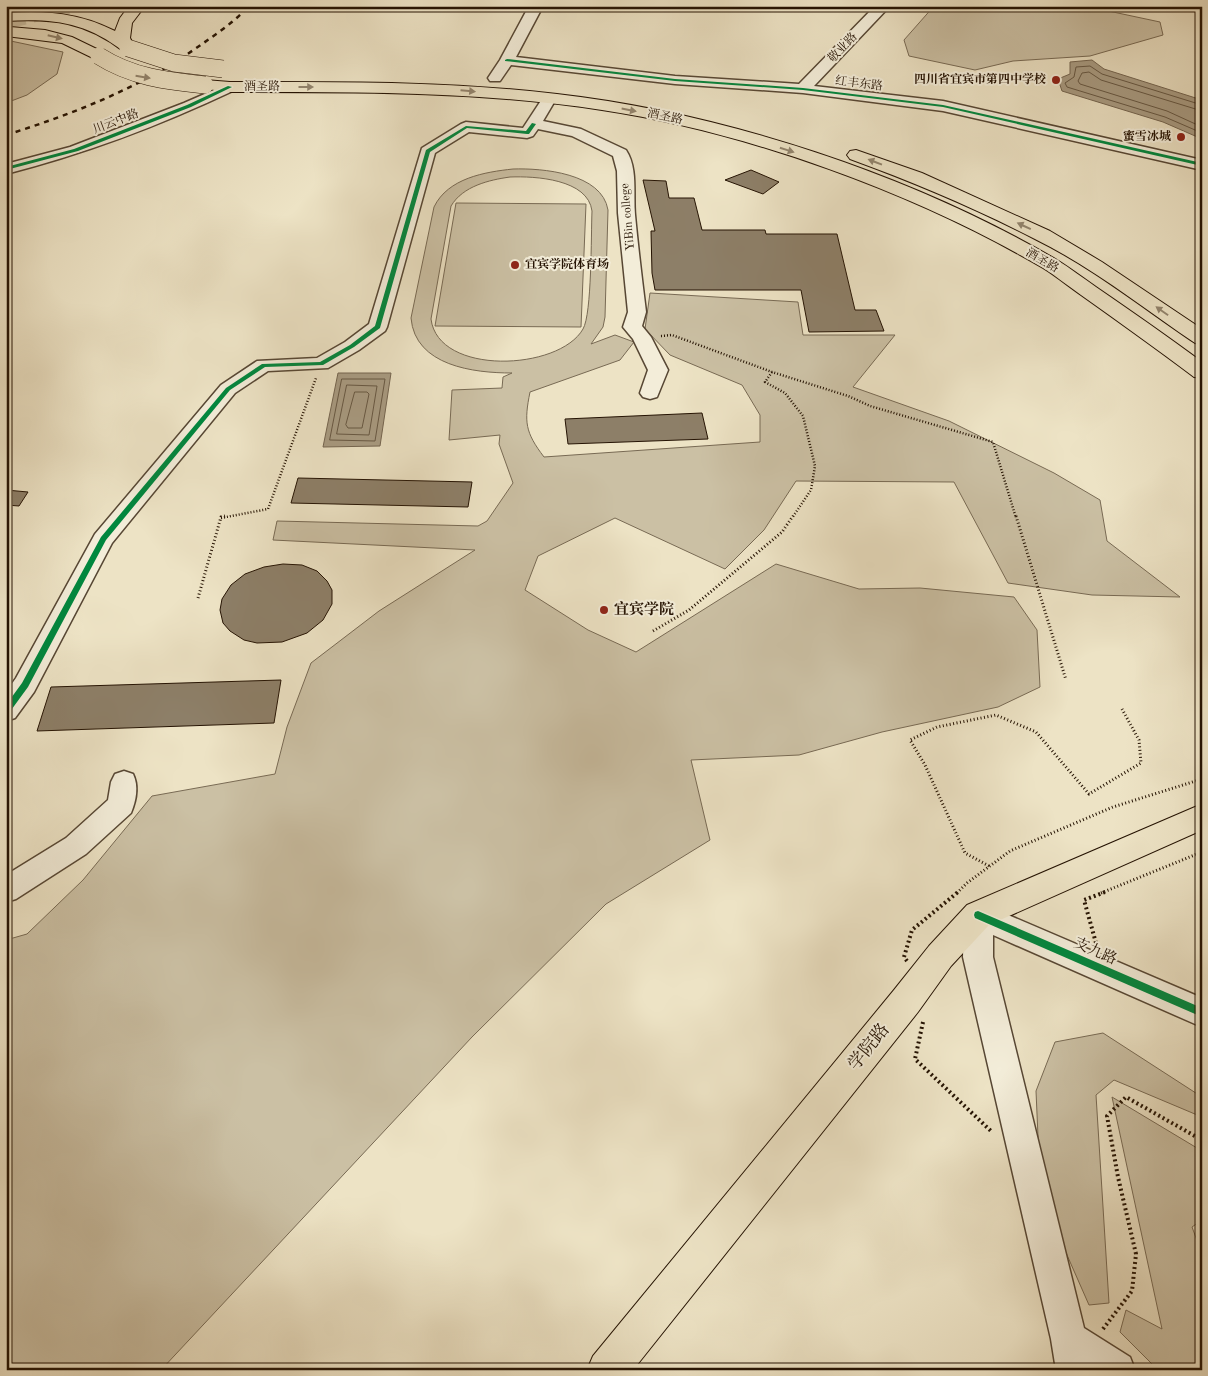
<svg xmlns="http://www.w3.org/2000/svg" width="1208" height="1376" viewBox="0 0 1208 1376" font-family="'Old Standard TT','Noto Serif SC',serif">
  <rect width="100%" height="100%" fill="#ede3c5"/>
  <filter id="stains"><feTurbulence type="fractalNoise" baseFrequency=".004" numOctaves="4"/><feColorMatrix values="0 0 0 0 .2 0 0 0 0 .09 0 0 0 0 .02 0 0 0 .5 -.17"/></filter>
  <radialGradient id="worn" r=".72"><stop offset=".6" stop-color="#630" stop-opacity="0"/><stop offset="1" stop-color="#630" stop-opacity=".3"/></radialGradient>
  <g fill="#cbc0a4" stroke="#786a54" fill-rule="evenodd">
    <polygon points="934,6 1085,6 1160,22 1163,35 1090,56 1013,61 975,70 909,56 904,40"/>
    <polygon points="6,40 63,52 57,74 27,95 6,103"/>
    <path d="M513 169C542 168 602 173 608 210L605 317 603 327 591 344 615 335 634 342 620 360 530 392C524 422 525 432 544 457L760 442V415L742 385 670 355 645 329 650 293 798 302 803 335H895L853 387 949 421 1054 473 1100 500 1107 541 1180 597 1092 595 1008 583 954 482 796 481 764 530 725 569 615 518 538 556 525 590 588 630 636 652 776 564 859 589 920 588 1014 597 1037 630 1040 687 998 707 882 732 799 755 691 760 710 840 606 904 472 1037 161 1370H6V940L27 934 83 880 152 796 275 774 287 727 311 663 379 611 475 550 273 540 277 521 478 526 487 521 513 483 499 444 500 435 449 440 452 390 502 388 503 377 512 373C474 373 415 366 411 318L434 207C448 178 485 172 513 169ZM510 177C535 176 588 179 592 211 591 234 592 314 583 329 559 371 438 376 431 319L451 206C463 186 489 180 510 177Z"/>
    <polygon points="456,203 586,204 581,327 435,326"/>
    <polygon points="1103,1033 1202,1097 1202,1117 1114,1080 1096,1095 1109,1303 1089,1305 1045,1205 1039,1159 1036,1091 1055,1042"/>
    <polygon points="1112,1097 1202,1151 1202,1220 1192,1227 1202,1254 1202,1370 1158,1370 1120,1332 1126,1310 1162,1329"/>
  </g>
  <g fill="#a99c83" stroke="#746550">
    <polygon points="1092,60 1104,69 1202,100 1202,139 1163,122 1062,91 1058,79 1070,74 1070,62"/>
    <polygon points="338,373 391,373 380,446 323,447"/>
  </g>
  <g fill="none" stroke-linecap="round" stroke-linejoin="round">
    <g stroke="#675843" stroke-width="1">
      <polyline points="1202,105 1102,74 1090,66 1076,67 1074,77 1065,83 1067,87 1165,117 1202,133"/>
      <polyline points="1202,111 1101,80 1089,72 1082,73 1078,81 1080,84 1167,111 1202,127"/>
      <polygon points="342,379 385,379 375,441 330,440"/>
      <polygon points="347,385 377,386 369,435 337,434"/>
      <polygon points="355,392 367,392 369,394 362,428 348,428 346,425"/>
    </g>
  </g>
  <g fill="#8d7f68" stroke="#251303">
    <polygon points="751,170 779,182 763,194 725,180"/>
    <polygon points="643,180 666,181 669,198 694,198 702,230 765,230 766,234 837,234 855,310 876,310 884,331 809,332 801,290 655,290 652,273 651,231 655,231"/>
    <polygon points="702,413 708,439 568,444 565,419"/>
    <polygon points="298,478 472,482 468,507 291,503"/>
    <polygon points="6,490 28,492 19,506 6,505"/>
    <polygon points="283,564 302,565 317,571 327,581 332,590 332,604 323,620 307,633 282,642 257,643 244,640 230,631 223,623 220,610 222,599 231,585 245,574 264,567"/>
    <polygon points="281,680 274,723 37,731 51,687"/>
  </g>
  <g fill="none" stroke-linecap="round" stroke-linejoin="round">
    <polyline stroke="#cfc4a8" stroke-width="17" stroke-dasharray="17 8" stroke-linecap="butt" points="8,20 68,6"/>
    <g stroke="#574734" stroke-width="3">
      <g id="minor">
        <polygon points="529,6 543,6 516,57 675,76 799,84 875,6 890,6 814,86 943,101 1202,160 1202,170 943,111 803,93 675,84 511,65 500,81 490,81 488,78 500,60"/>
        <path d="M230 83 235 84 237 87 235 90C161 125 85 154 6 174V164L70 147 184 103Z"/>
        <path d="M549 95 554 96 556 99 543 121 581 129 626 150C638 168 633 194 635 215 638 247 642 280 646 312L642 326 651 337 668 370 657 397 650 399 643 397 640 393 648 370 633 339 623 327 628 312 618 213 617 171 613 156 572 136 538 129 533 136 527 138 469 132 435 153 387 327 385 331 359 350 328 368 268 371 235 393 112 543 34 692 15 718 6 721V692L16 678 95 534 221 385 257 361 317 358 345 342 369 324 422 148 461 124 466 122 523 128 544 96Z"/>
        <path d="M124 771 133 774C139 786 136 801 131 813L86 854 16 899 6 902V875L66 838 108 800 111 782 115 774Z"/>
        <polygon points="978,902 1202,998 1202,1027 993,935 993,957 1084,1328 1130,1357 1135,1370 1056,1370 1051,1339 963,957 964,915 968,906"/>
      </g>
    </g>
    <g stroke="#251303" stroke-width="2">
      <polygon id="major" points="1202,804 1202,830 989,925 951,966 918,1012 633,1370 587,1370 593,1356 894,990 929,946 967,905"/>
    </g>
    <g stroke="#251303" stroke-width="2">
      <g id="highway">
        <path d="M129 6H145L132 23 130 38 136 48 133 51H123C86 22 52 18 6 21V13C45 10 80 13 115 31L120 18Z"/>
        <polygon points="10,27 45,30 72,37 105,53 107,56 105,59 99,61 62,43 6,36 6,28"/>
        <path d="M205 80 230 82C339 82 449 81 557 94 724 113 912 175 1057 260 1070 268 1083 278 1096 287 1131 311 1167 336 1202 362V378L1194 377C1157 349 1119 322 1081 295 1068 286 1056 276 1043 268 915 193 748 132 602 110 479 91 354 92 230 92L199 88 197 85 199 82Z"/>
        <path d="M856 150 922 173 1050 231 1102 262 1202 329V345L1195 343C1143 308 1092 267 1035 239 975 208 913 182 850 159L847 155 850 151Z"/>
      </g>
    </g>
    <g stroke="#251303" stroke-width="2.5" stroke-dasharray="1 2" stroke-linecap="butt">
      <polyline points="661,336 672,335 772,372 848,396 870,406 993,442 1016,518"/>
      <polyline points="772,372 765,382 785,393 803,416 815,466 811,490 792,518"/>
      <polyline points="221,518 268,509 316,378"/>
    </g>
    <g stroke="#251303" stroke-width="3" stroke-dasharray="1 2.5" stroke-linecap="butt">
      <polyline points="1016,516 1066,680"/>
      <polyline points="198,598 221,517 225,516"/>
      <polyline points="653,631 689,610 782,532 793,516"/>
      <polyline points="989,866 965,853 925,765 910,740 937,727 996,715 1036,732 1089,794 1141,763 1139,740 1122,709"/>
      <polyline points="957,893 967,883 1010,851 1113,807 1202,779"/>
      <polyline points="1101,893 1202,852"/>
    </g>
    <g stroke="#251303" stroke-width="4" stroke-dasharray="2 3" stroke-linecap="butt">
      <polyline points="1096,943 1084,900 1105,892"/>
      <polyline points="907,961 904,957 912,930 958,892"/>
      <polyline points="923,1022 915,1059 992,1132"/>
      <polyline points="1103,1329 1132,1291 1136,1254 1118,1177 1107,1116 1126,1097 1202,1140"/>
    </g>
    <use href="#minor" fill="#f3edd9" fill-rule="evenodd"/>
    <use href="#major" fill="#ede3c5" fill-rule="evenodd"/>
    <use href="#highway" fill="#ede3c5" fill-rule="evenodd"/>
    <path stroke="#251303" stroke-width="2.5" stroke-dasharray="5 5" stroke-linecap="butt" d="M6 135C76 113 142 87 202 44 218 33 235 21 249 6"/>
    <g stroke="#251303" stroke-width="18" stroke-linecap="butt">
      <g id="highway-bridge">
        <polyline points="128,48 174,63 223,69"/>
        <path d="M99 56C132 77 166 81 205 85"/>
      </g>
    </g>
    <use href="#highway-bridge" stroke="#ede3c5" stroke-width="17"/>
    <g stroke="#f3edd9" stroke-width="3">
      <g id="cycleway">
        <polygon points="507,59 675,79 803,88 943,105 1202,163 1202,166 943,107 803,90 675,81 505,61 505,60"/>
        <polygon points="228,86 232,87 191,107 78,151 6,170 6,167 74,149 187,105"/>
        <polygon points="532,123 536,124 529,134 527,134 467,128 430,152 380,328 354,347 323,365 265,367 230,390 106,540 28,687 9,713 6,714 6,705 22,683 101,537 226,388 262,364 320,362 350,345 375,326 426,150 466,126 526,131"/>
        <polygon points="978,911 1202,1008 1202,1017 975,918 974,915 975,912"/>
      </g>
    </g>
    <use href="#cycleway" fill="#00873e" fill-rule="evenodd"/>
  </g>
  <defs><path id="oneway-solid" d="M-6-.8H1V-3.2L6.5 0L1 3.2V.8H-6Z" transform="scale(1.25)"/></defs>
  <g fill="#93856e">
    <use href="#oneway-solid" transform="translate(55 37) rotate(13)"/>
    <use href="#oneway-solid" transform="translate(143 77) rotate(9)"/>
    <use href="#oneway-solid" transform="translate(306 87)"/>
    <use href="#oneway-solid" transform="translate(468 91) rotate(5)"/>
    <use href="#oneway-solid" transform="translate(629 110) rotate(11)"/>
    <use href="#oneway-solid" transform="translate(787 150) rotate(18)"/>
    <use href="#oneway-solid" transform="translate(875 162) rotate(-159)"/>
    <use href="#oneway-solid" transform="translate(1024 226) rotate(-155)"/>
    <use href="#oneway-solid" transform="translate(1162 311) rotate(-145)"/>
  </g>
  <g fill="#8f2418" stroke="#f3edd9" stroke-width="2">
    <circle cx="1056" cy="80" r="5"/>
    <circle cx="1181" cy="137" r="5"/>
    <circle cx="515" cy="265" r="5"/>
    <circle cx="604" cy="610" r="5"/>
  </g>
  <g text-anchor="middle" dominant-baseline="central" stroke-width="4" stroke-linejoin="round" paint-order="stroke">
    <g font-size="12" fill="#251303" stroke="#f3edd9">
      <text transform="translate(843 48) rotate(-46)">敬业路</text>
      <text transform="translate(859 84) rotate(7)">红丰东路</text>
      <text x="262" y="87">酒圣路</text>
      <text transform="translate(665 117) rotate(12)">酒圣路</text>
      <text transform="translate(116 122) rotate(-21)">川云中路</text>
      <text transform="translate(628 217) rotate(-95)">YiBin college</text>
      <text transform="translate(1042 261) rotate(30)">酒圣路</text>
    </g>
    <g font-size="12" font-weight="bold" fill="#251303" stroke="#f3edd9" text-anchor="end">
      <text x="1046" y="80">四川省宜宾市第四中学校</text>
      <text x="1171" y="137">蜜雪冰城</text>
      <text x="525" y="265" text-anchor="start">宜宾学院体育场</text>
    </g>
    <g font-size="15" font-weight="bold" fill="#251303" stroke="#f3edd9" text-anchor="start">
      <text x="614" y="610">宜宾学院</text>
    </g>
    <g font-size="15" fill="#251303" stroke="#f3edd9">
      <text transform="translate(1095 952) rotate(24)">支九路</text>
    </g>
    <g font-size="18" fill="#251303" stroke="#f3edd9">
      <text transform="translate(869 1047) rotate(-51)">学院路</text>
    </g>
  </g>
  <rect width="1208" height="1376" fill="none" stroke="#ede3c5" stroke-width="25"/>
  <rect x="8" y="8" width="1193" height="1361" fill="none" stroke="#251303" stroke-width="2.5"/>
  <rect x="12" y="12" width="1183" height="1351" fill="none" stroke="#251303"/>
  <rect width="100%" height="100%" filter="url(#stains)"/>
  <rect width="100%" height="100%" fill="url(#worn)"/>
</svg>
